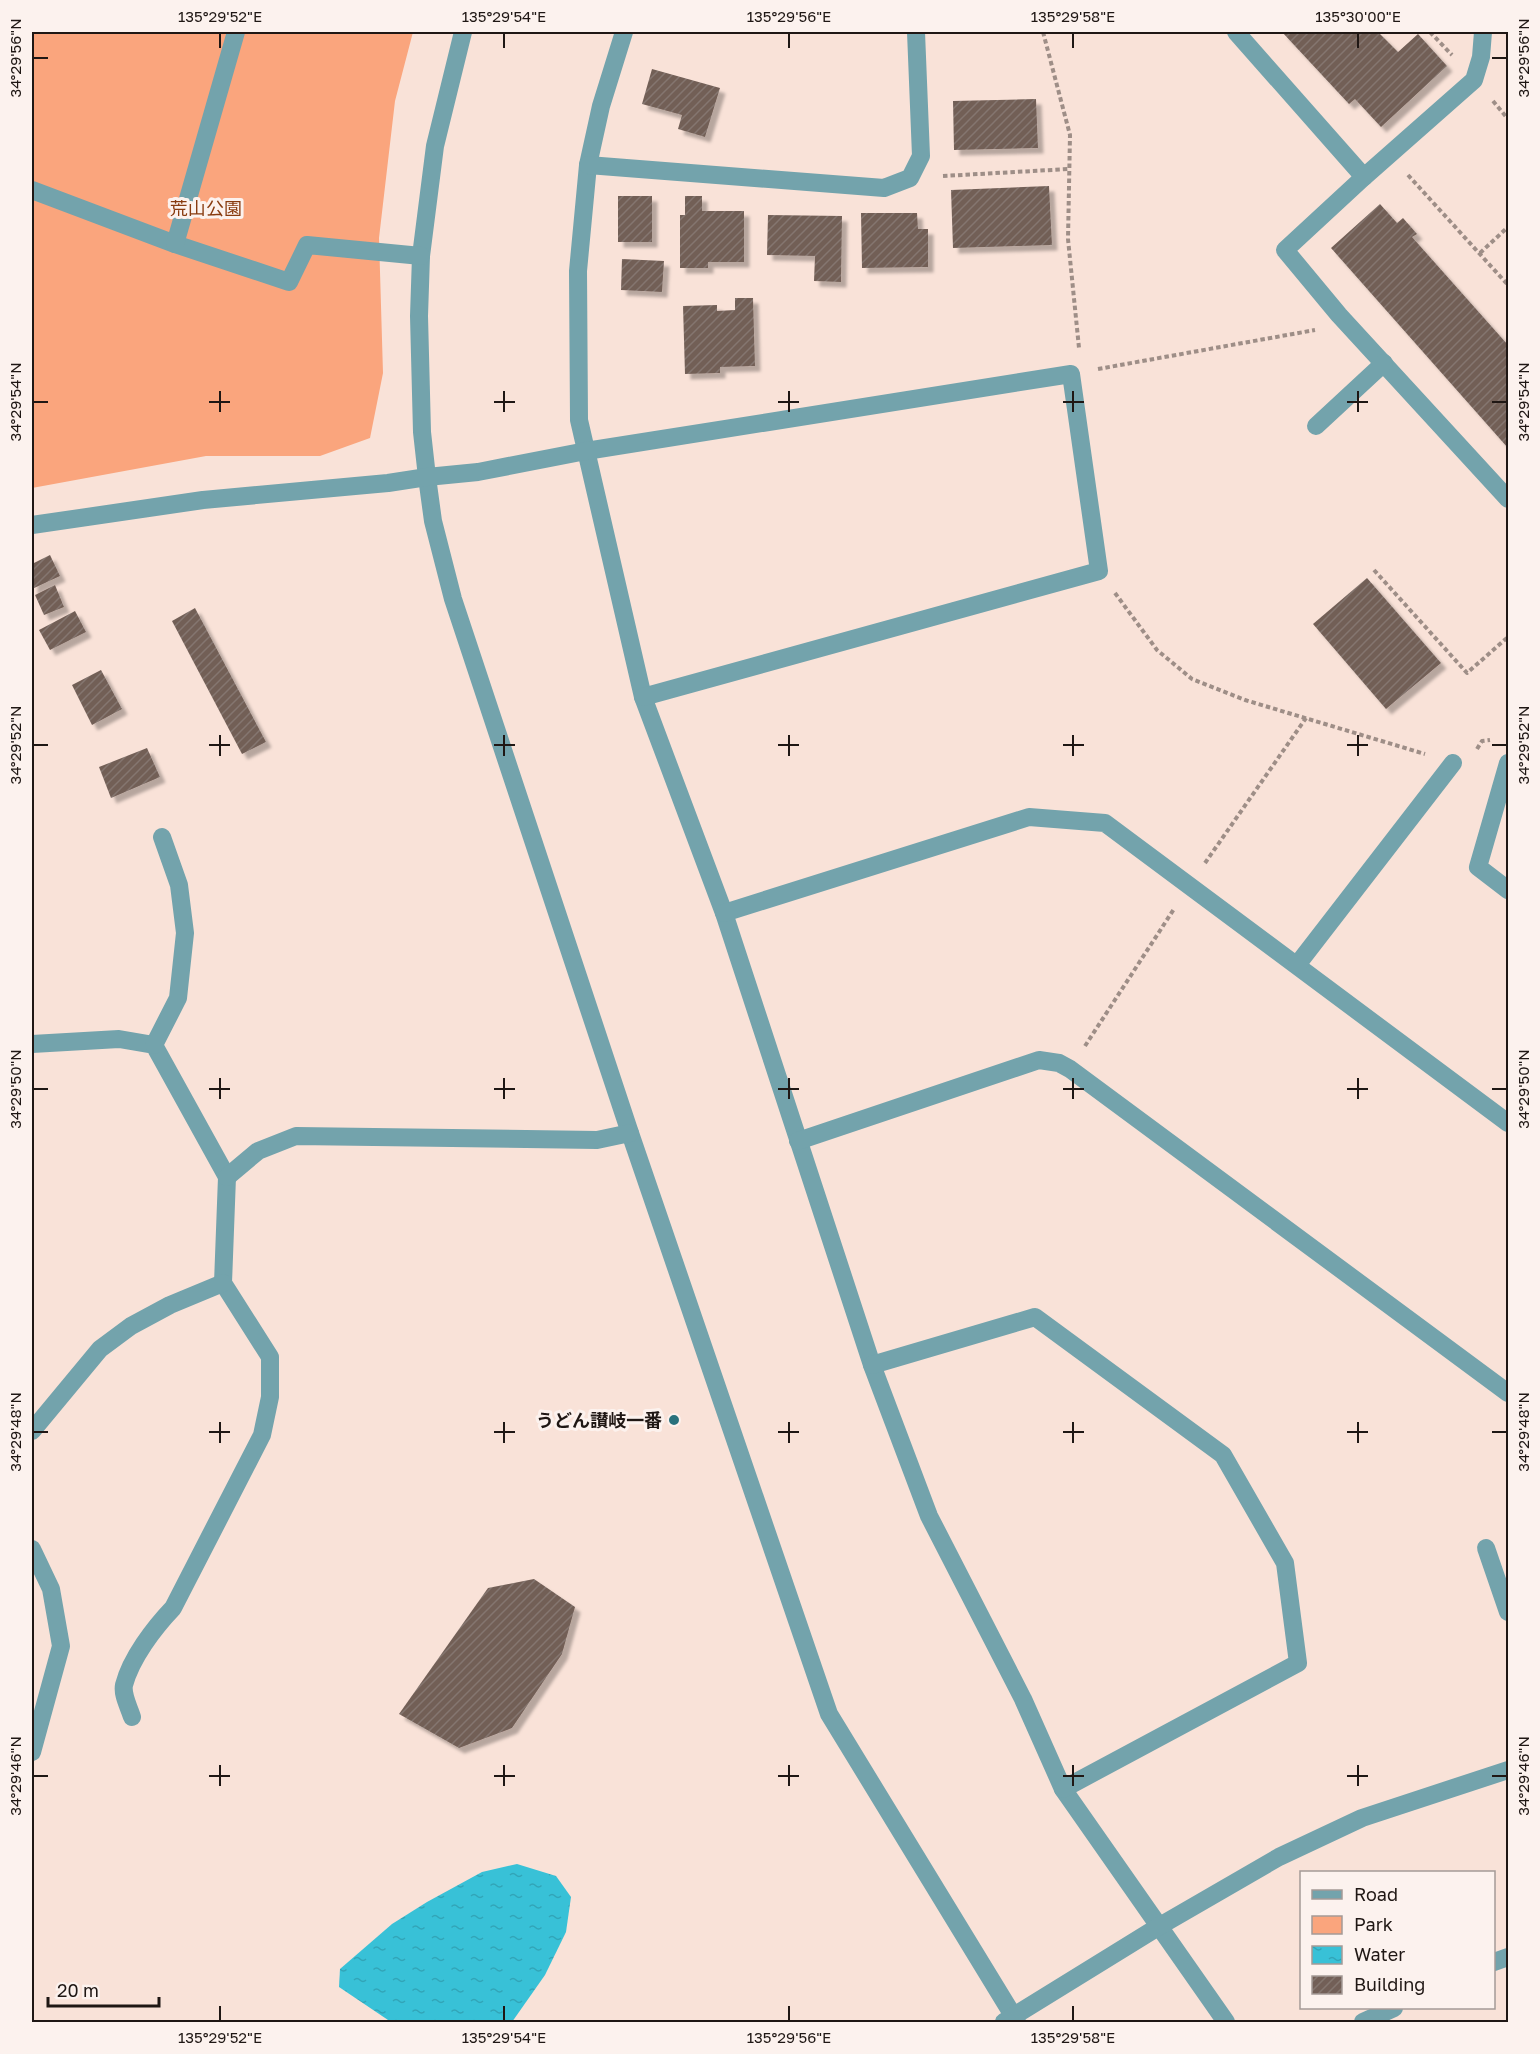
<svg xmlns="http://www.w3.org/2000/svg" width="1540" height="2054" viewBox="0 0 1540 2054" font-family="'Golos Text','Noto Sans JP',sans-serif">
  <defs>
    <pattern id="water-ripples" width="26" height="14" patternUnits="userSpaceOnUse" patternTransform="scale(1.5)"><rect width="26" height="14" fill="#38c1d7"/><path d="M2 4q2-2 4 0t4 0M15 11q2-2 4 0t4 0" fill="none" stroke="#31a5b8"/></pattern>
    <pattern id="building-hatch" width="6" height="6" patternUnits="userSpaceOnUse" patternTransform="scale(1.5)"><rect width="6" height="6" fill="#725f57"/><path d="M-1 1l2-2M0 6l6-6M5 7l2-2" fill="none" stroke="#84766f"/></pattern>
    <filter id="shadow"><feDropShadow dx="5.5" dy="5.5" stdDeviation="1.5" flood-color="#0004"/></filter>
  </defs>
  <rect width="100%" height="100%" fill="#f9e2d8"/>
  <polygon fill="#faa57d" points="32,32 413,32 395,101 379,238 383,373 370,438 320,456 206,456 32,488"/>
  <polygon fill="url(#water-ripples)" points="517,1864 556,1876 571,1897 566,1932 545,1975 512,2022 391,2022 339,1987 340,1969 392,1924 427,1902 482,1872"/>
  <g fill="url(#building-hatch)" filter="url(#shadow)">
    <polygon points="1282,32 1378,32 1398,52 1418,34 1447,66 1381,127 1355,99 1349,104"/>
    <polygon points="652,69 720,88 705,137 678,129 682,115 642,104"/>
    <polygon points="1036,99 1038,148 954,150 953,101"/>
    <polygon points="1049,186 1052,245 953,248 951,190"/>
    <rect x="618" y="196" width="34" height="46"/>
    <polygon points="685,196 702,196 702,211 744,211 744,262 708,262 708,268 680,268 680,215 685,215"/>
    <polygon points="1380,204 1397,223 1403,218 1417,234 1412,237 1508,345 1508,448 1331,248"/>
    <polygon points="861,213 917,213 918,229 928,229 928,267 862,268"/>
    <polygon points="768,215 842,216 841,282 814,281 815,256 767,255"/>
    <polygon points="622,259 664,261 662,292 621,290"/>
    <polygon points="735,298 753,298 755,366 720,367 720,373 685,374 683,306 717,305 717,311 735,310"/>
    <polygon points="50,555 60,576 32,589 32,564"/>
    <polygon points="1367,578 1441,663 1386,709 1313,624"/>
    <polygon points="55,585 64,607 44,615 35,595"/>
    <polygon points="195,608 266,742 242,754 172,621"/>
    <polygon points="75,611 86,632 50,650 39,630"/>
    <polygon points="101,670 122,709 92,725 72,685"/>
    <polygon points="147,748 160,777 111,798 99,767"/>
    <polygon points="534,1579 575,1607 562,1654 512,1728 459,1748 399,1714 488,1588"/>
  </g>
  <g fill="none" stroke-linecap="round" stroke-linejoin="round">
    <g stroke="#9e8e87" stroke-width="4" stroke-dasharray="4.5 3" stroke-linecap="butt">
      <polyline points="1043,32 1070,135 1068,239 1079,348"/>
      <polyline points="1430,32 1452,55"/>
      <polyline points="1493,101 1508,119"/>
      <polyline points="1408,175 1508,285"/>
      <polyline points="943,176 1069,169"/>
      <polyline points="1480,253 1508,227"/>
      <polyline points="1098,369 1315,330"/>
      <polyline points="1374,570 1467,673 1508,637"/>
      <polyline points="1115,593 1157,650 1192,679 1245,700 1425,754"/>
      <polyline points="1477,749 1482,741 1490,740"/>
      <polyline points="1205,863 1306,718"/>
      <polyline points="1085,1046 1174,909"/>
    </g>
    <g stroke="#73a3ac" stroke-width="18">
      <polyline points="463,32 435,146 421,256 419,316 422,432 427,477 433,521 453,599 630,1133 829,1714 1017,2022"/>
      <polyline points="624,32 601,106 588,165 578,271 579,420 643,697 724,913 872,1365 929,1516 1023,1699 1063,1789 1226,2022"/>
      <polyline points="1236,32 1364,177"/>
      <polyline points="1483,32 1481,57 1474,80 1364,177 1285,250 1339,315 1508,499"/>
      <polyline points="588,165 884,188 910,178 921,156 916,32"/>
      <polyline points="32,190 175,244 289,282 307,245 421,256"/>
      <polyline points="175,244 236,32"/>
      <polyline points="1316,426 1384,363"/>
      <polyline points="32,525 203,500 388,483 427,477 478,472 586,451 1071,374 1099,571 643,697"/>
      <polyline points="1508,763 1478,867 1508,890"/>
      <polyline points="724,913 1029,817 1105,823 1508,1123"/>
      <polyline points="1297,965 1453,763"/>
      <path d="M32 1044 119 1039 154 1045 227 1177 223 1283 270 1357V1397L262 1435 173 1608C154 1628 131 1658 124 1685 122 1695 129 1707 132 1717"/>
      <polyline points="154,1045 178,998 185,933 179,885 162,837"/>
      <polyline points="798,1141 1039,1060 1059,1063 1070,1069 1508,1393"/>
      <polyline points="227,1177 258,1151 296,1136 597,1140 630,1133"/>
      <polyline points="872,1365 1035,1317 1223,1455 1285,1563 1298,1663 1063,1789"/>
      <polyline points="32,1431 100,1349 131,1326 170,1305 223,1283"/>
      <polyline points="1486,1548 1508,1612"/>
      <polyline points="32,1549 51,1589 61,1646 32,1752"/>
      <polyline points="1494,1962 1508,1957"/>
      <polyline points="1004,2022 1158,1927 1279,1857 1362,1818 1508,1770"/>
      <polyline points="1363,2022 1394,2008"/>
    </g>
  </g>
  <path fill="none" stroke="#1f1714" stroke-width="2" d="M220 33V48M504 33V48M789 33V48M1073 33V48M1358 33V48M33 58H48M1492 58H1507M220 391V412M504 391V412M789 391V412M1073 391V412M1358 391V412M33 402H48M209 402H230M494 402H515M778 402H799M1063 402H1084M1347 402H1368M1492 402H1507M220 735V756M504 735V756M789 735V756M1073 735V756M1358 735V756M33 745H48M209 745H230M494 745H515M778 745H799M1063 745H1084M1347 745H1368M1492 745H1507M220 1078V1099M504 1078V1099M789 1078V1099M1073 1078V1099M1358 1078V1099M33 1089H48M209 1089H230M494 1089H515M778 1089H799M1063 1089H1084M1347 1089H1368M1492 1089H1507M220 1422V1443M504 1422V1443M789 1422V1443M1073 1422V1443M1358 1422V1443M33 1432H48M209 1432H230M494 1432H515M778 1432H799M1063 1432H1084M1347 1432H1368M1492 1432H1507M220 1765V1786M504 1765V1786M789 1765V1786M1073 1765V1786M1358 1765V1786M33 1776H48M209 1776H230M494 1776H515M778 1776H799M1063 1776H1084M1347 1776H1368M1492 1776H1507M220 2006V2021M504 2006V2021M789 2006V2021M1073 2006V2021"/>
  <circle fill="#29717c" stroke="#fcf2ee" stroke-width="2" cx="674" cy="1420" r="6"/>
  <g text-anchor="middle" dominant-baseline="central" stroke-width="6" stroke-linejoin="round" paint-order="stroke">
    <g font-size="18" fill="#883b0f" stroke="#fcf2ee">
      <text x="206" y="208">荒山公園</text>
    </g>
    <g font-size="18" font-weight="bold" fill="#1f1714" stroke="#fcf2ee" text-anchor="end">
      <text x="662" y="1420">うどん讃岐一番</text>
    </g>
  </g>
  <rect width="1540" height="2054" fill="none" stroke="#fcf2ee" stroke-width="66"/>
  <rect x="1300" y="1871" width="195" height="138" fill="#fcf2ee" stroke="#a49a97" stroke-width="1.5"/>
  <rect x="1312" y="1890" width="30" height="9" fill="#73a3ac" stroke="#a49a97" stroke-width="1.5"/>
  <text x="1354" y="1901" font-size="18" fill="#1f1714">Road</text>
  <rect x="1312" y="1916" width="30" height="18" fill="#faa57d" stroke="#a49a97" stroke-width="1.5"/>
  <text x="1354" y="1931" font-size="18" fill="#1f1714">Park</text>
  <rect x="1312" y="1946" width="30" height="18" fill="url(#water-ripples)" stroke="#a49a97" stroke-width="1.5"/>
  <text x="1354" y="1961" font-size="18" fill="#1f1714">Water</text>
  <rect x="1312" y="1976" width="30" height="18" fill="url(#building-hatch)" stroke="#a49a97" stroke-width="1.5"/>
  <text x="1354" y="1991" font-size="18" fill="#1f1714">Building</text>
  <path d="M48 1997v9h111v-9" fill="none" stroke="#1f1714" stroke-width="3"/>
  <text x="57" y="1997" font-size="18" fill="#1f1714" stroke="#fcf2ee" stroke-width="4.5" paint-order="stroke">20 m</text>
  <rect x="33" y="33" width="1474" height="1988" fill="none" stroke="#1f1714" stroke-width="2"/>
  <g font-size="15" text-anchor="middle" fill="#1f1714">
    <text x="220" y="22">135°29'52"E</text>
    <text x="504" y="22">135°29'54"E</text>
    <text x="789" y="22">135°29'56"E</text>
    <text x="1073" y="22">135°29'58"E</text>
    <text x="1358" y="22">135°30'00"E</text>
    <text transform="translate(16 58) rotate(-90)" y="5">34°29'56"N</text>
    <text transform="translate(1524 58) rotate(-90)" y="5">34°29'56"N</text>
    <text transform="translate(16 402) rotate(-90)" y="5">34°29'54"N</text>
    <text transform="translate(1524 402) rotate(-90)" y="5">34°29'54"N</text>
    <text transform="translate(16 745) rotate(-90)" y="5">34°29'52"N</text>
    <text transform="translate(1524 745) rotate(-90)" y="5">34°29'52"N</text>
    <text transform="translate(16 1089) rotate(-90)" y="5">34°29'50"N</text>
    <text transform="translate(1524 1089) rotate(-90)" y="5">34°29'50"N</text>
    <text transform="translate(16 1432) rotate(-90)" y="5">34°29'48"N</text>
    <text transform="translate(1524 1432) rotate(-90)" y="5">34°29'48"N</text>
    <text transform="translate(16 1776) rotate(-90)" y="5">34°29'46"N</text>
    <text transform="translate(1524 1776) rotate(-90)" y="5">34°29'46"N</text>
    <text x="220" y="2043">135°29'52"E</text>
    <text x="504" y="2043">135°29'54"E</text>
    <text x="789" y="2043">135°29'56"E</text>
    <text x="1073" y="2043">135°29'58"E</text>
  </g>
</svg>
